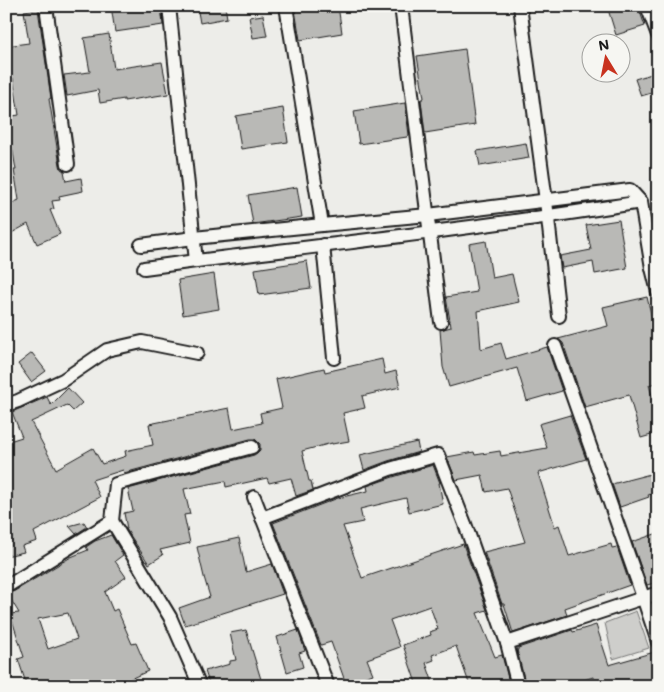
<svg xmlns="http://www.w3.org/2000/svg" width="664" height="692" viewBox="0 0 664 692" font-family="Mali,sans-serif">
  <rect width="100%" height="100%" fill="#edede9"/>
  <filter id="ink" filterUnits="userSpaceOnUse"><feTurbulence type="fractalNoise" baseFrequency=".02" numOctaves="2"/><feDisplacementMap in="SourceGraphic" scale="10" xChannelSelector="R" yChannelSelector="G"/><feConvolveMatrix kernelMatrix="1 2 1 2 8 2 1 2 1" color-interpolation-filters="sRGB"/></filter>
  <g filter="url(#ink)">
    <polygon fill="#cececb" stroke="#757574" points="636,611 649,648 613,659 605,623"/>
    <g fill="#b9b9b6" stroke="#1c1c1c" fill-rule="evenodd">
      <polygon points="111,6 161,6 163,25 115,32"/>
      <polygon points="197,6 225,6 227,18 200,23"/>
      <polygon points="317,6 338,6 342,33 300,40 295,10"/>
      <polygon points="607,6 638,6 645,26 616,35"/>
      <polygon points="38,9 51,98 49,99 60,165 61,169 64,171 66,181 81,178 83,191 59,196 60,200 52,201 54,209 50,210 60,234 37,244 28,224 6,236 6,206 19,200 14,170 16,170 7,117 19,115 13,78 6,79 6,46 29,43 24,11"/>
      <polygon points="263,15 267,36 253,38 249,17"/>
      <polygon points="109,34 114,69 162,62 168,94 124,101 124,99 100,103 98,90 67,96 64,75 90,72 84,38"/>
      <polygon points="465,49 475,125 425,133 421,100 424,98 417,56"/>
      <polygon points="658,72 658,91 641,96 635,79"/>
      <polygon points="405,103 409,135 407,136 407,137 359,144 354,111"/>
      <polygon points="283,108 288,142 241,149 236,116"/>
      <polygon points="526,143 529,158 480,166 477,151"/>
      <polygon points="297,187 302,217 253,224 248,195"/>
      <polygon points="619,220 627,268 595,274 593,262 562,268 560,256 591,250 586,225"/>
      <polygon points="486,241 492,278 512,274 519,302 478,311 481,349 501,343 506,359 547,347 562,391 527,401 517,368 449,387 443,367 440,330 451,327 446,297 477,292 469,244"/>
      <polygon points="307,261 311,288 259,295 255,269"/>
      <polygon points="214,274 219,309 183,315 178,280"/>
      <polygon points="647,297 654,327 652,328 658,346 658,382 649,385 658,416 658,433 641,438 629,395 585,407 563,343 558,339 608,326 603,307"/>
      <polygon points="32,353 46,371 31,382 18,364"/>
      <polygon points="382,359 385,374 396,371 400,387 362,396 365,408 343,413 349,441 332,444 332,443 302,451 309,481 311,481 313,490 296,496 291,478 269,483 267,478 226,487 225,481 184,489 190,514 184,515 190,543 160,550 163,555 149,564 126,529 127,529 124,513 133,511 128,489 254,455 257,453 260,450 260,444 255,439 250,439 124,473 123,470 92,480 100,497 34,532 37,541 22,546 24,552 6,556 6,442 22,437 12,412 47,397 51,405 68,388 82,403 73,411 67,405 31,422 56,469 93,448 102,464 126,456 125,451 153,445 149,424 229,408 233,429 262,423 260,413 282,408 276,379 324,368 325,372"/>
      <polygon points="570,415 586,459 538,473 555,527 559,525 569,556 611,544 612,548 617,547 630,585 565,608 567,615 513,633 504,604 502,604 484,552 525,542 507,488 486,492 482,475 456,480 447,457 474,452 475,455 500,451 501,456 547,448 539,424"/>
      <polygon points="417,442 419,452 388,461 364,470 360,455"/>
      <polygon points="433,465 440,483 439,483 443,504 409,512 406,498 360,509 363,522 343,526 362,578 463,544 487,610 477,613 495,657 502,655 510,686 470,686 456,646 432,655 434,660 426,663 434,686 417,686 403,645 431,635 430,632 438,629 430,606 390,620 400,647 367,659 373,674 346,684 331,642 321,645 273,523 338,498 368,491 367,486 393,477"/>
      <polygon points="658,472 658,493 648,495 649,497 620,507 612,484"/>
      <polygon points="84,522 87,527 76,534 69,526"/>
      <polygon points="658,533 658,582 647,585 632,542"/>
      <path d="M111 535 123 555 115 561 126 577 105 592 113 611 117 609 132 644 136 643 148 671 130 679 133 686H115L113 682 102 686H27L18 659 24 657 10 614 19 613 8 595 71 557 88 550 86 547 95 541ZM68 613 77 639 48 649 38 619Z"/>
      <polygon points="239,538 246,572 272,564 283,594 185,625 179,608 210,597 204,577 197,547"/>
      <polygon points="596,625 609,665 658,651 658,686 595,686 593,677 566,686 526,686 517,650 518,650 518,648 572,630 573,632"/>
      <polygon points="246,630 263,686 210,686 205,671 230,664 230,661 236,660 230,633"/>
      <polygon points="298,630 305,651 299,653 303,667 287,672 277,637"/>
    </g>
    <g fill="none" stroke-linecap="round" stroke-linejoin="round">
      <g stroke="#1c1c1c" stroke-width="16">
        <g id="street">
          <polyline points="46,6 68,164"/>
          <path d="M169 6 196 261C345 243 493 226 641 202"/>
          <polyline points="286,6 322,225 428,215 630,190 641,202 652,268 658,292"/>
          <polyline points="401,6 441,322"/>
          <polyline points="520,6 546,201 559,316"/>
          <polyline points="647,6 658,35"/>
          <polyline points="141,245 194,238 322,225"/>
          <polyline points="323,245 334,358"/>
          <polyline points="144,268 196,261"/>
          <polyline points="555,346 643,597 658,642"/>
          <polyline points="6,405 18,401 63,380 107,350 142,342 197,353"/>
          <polyline points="254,497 328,686"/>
          <polyline points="262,518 390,469 438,455 465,524 507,643"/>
          <polyline points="112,521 170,617 200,686"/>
          <polyline points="6,587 112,521 116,484 252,447"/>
          <polyline points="518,686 507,643 658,593"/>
        </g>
      </g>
      <use href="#street" stroke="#f6f6f2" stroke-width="12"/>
    </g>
  </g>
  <rect width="664" height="692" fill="none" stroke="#f6f6f2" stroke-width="25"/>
  <rect x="12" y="12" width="639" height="667" fill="none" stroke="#1c1c1c" stroke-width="2" filter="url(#ink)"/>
  <g transform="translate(606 58) rotate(350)"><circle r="24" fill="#f6f6f2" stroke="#9f9f9c"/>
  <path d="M0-4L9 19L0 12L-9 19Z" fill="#c8321e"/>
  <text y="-8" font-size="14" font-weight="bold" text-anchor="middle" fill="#1c1c1c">N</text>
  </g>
</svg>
